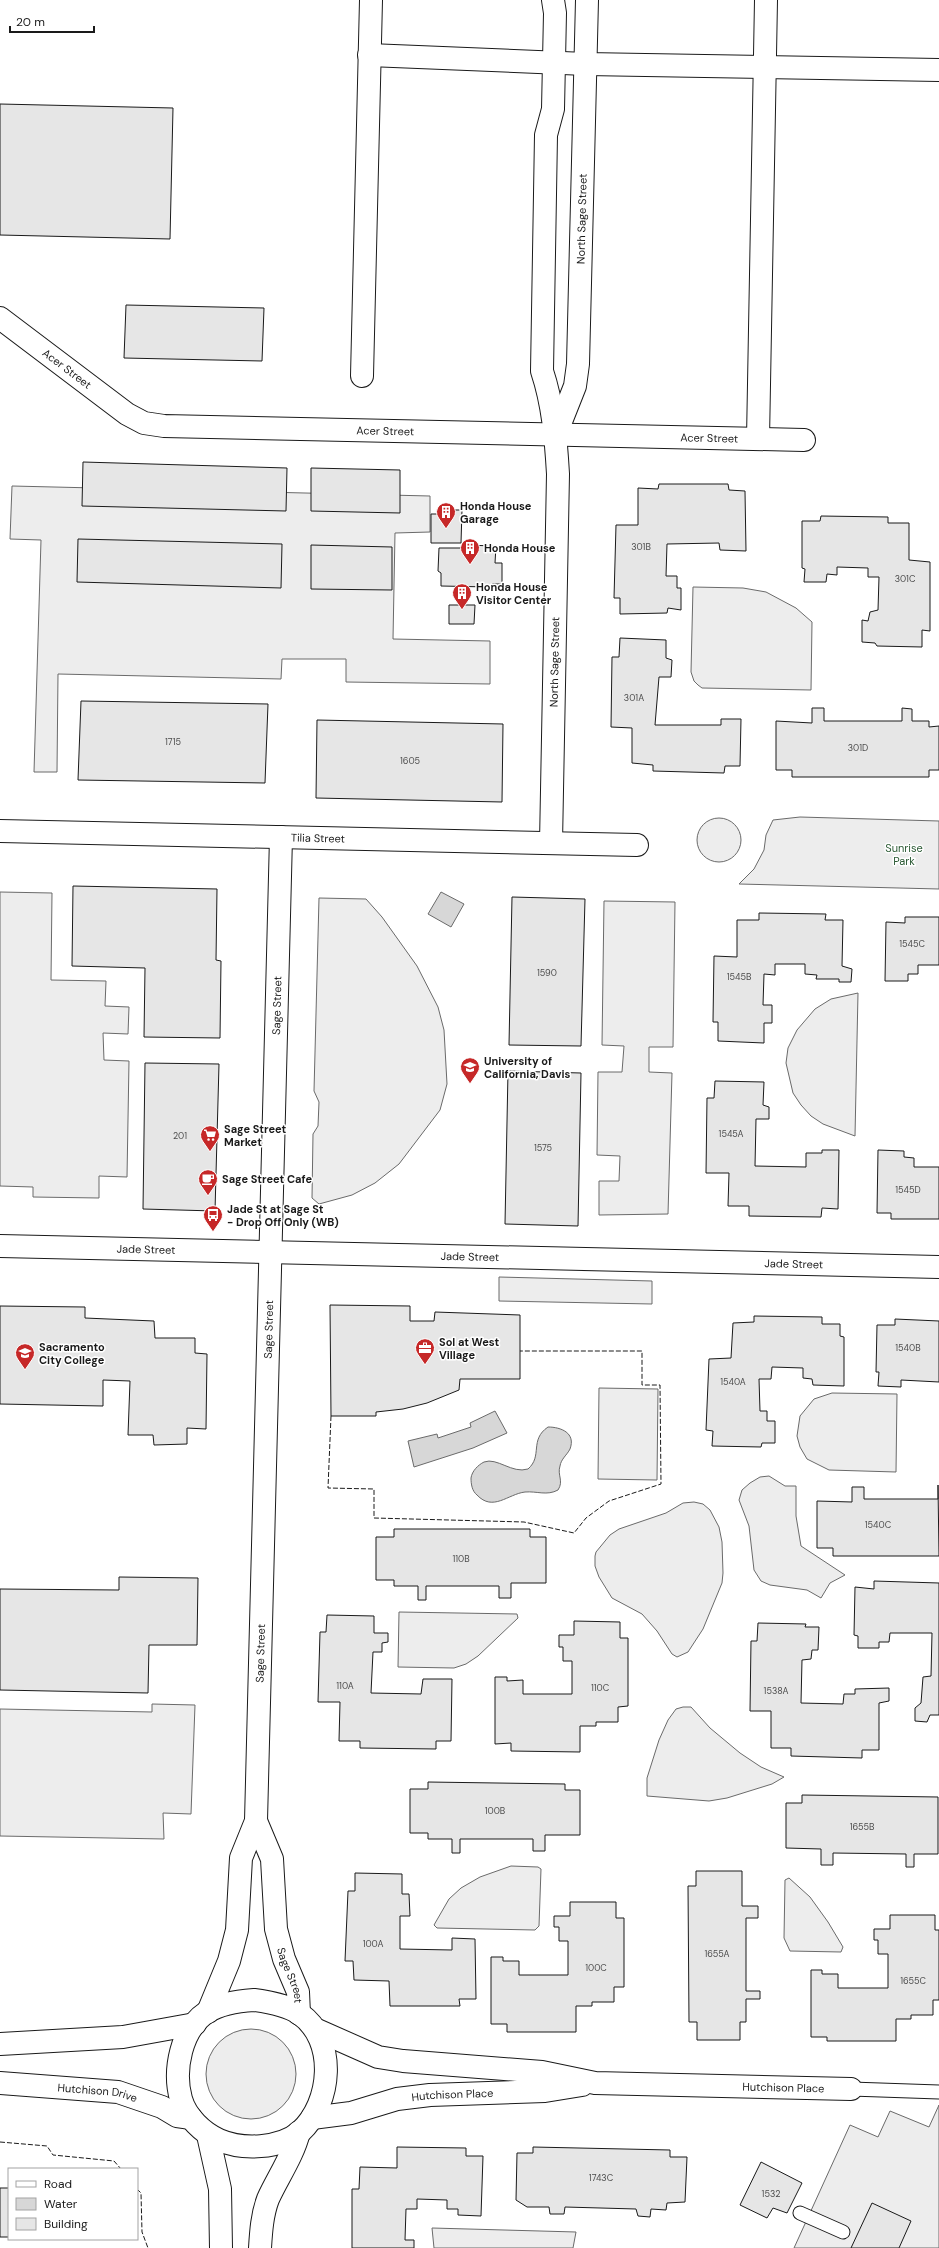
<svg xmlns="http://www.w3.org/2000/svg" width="939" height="2248" viewBox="0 0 939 2248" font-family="'DM Sans',sans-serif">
  <rect width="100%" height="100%" fill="#fff"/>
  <g fill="#ededed" stroke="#6a6a6a">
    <polygon points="12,486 430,496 430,532 395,533 393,639 490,641 490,684 346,682 346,659 282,659 281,679 58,674 57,772 34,772 41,540 10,539"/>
    <polygon points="693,587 743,588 766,592 796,608 812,622 811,690 702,688 698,685 694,681 691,672"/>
    <polygon points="800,817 939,821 939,889 739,884 754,869 764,850 766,835 773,820"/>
    <circle cx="719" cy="840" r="22"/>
    <polygon points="0,892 52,893 51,980 106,981 105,1006 129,1007 128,1034 103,1033 104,1060 129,1061 127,1177 99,1176 99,1198 33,1197 33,1187 0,1186"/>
    <polygon points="319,898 366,899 382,917 417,966 438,1007 444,1030 447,1084 440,1110 399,1164 375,1183 352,1195 319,1204 312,1198 313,1134 318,1126 319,1102 314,1091"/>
    <polygon points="604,901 675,902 673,1047 649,1047 649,1072 672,1073 668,1214 599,1215 599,1181 619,1181 620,1156 597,1155 598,1072 622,1072 624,1046 602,1045"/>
    <polygon points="858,993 855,1136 823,1124 811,1116 801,1105 793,1093 786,1063 788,1048 797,1030 815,1009 831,999"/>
    <polygon points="499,1277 652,1281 652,1304 499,1301"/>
    <polygon points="599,1388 658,1389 657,1480 598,1479"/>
    <polygon points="832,1393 897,1394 896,1472 829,1470 807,1459 800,1447 797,1436 800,1416 814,1399"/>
    <polygon points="769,1476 785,1486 796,1486 796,1516 801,1546 845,1575 830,1583 821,1598 807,1590 770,1585 761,1581 754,1570 749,1526 739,1500 742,1490 750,1483 760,1477"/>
    <polygon points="694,1502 703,1504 710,1510 719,1527 722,1542 723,1573 722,1583 703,1629 688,1652 677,1657 672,1654 657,1631 642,1614 612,1598 599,1577 595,1566 595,1556 596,1552 610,1535 619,1529 666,1513 683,1503"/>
    <polygon points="399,1612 517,1614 518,1618 478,1656 466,1664 454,1668 398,1667"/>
    <polygon points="152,1704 195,1705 191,1814 163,1813 164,1839 0,1836 0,1709 152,1712"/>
    <polygon points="683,1707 691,1707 710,1728 740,1753 761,1767 784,1777 772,1784 727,1798 709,1801 647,1796 647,1778 659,1740 668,1720 676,1709"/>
    <polygon points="511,1866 538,1867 541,1869 539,1926 535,1930 437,1928 434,1925 449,1899 461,1888 480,1877"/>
    <polygon points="789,1878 810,1897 828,1922 843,1947 841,1952 790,1951 784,1938 785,1880"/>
    <circle cx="251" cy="2074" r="45"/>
    <polygon points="939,2105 939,2248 794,2248 850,2125 878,2137 890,2111 929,2127"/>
    <polygon points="432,2228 576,2232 573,2248 434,2248"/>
  </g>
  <g fill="#d7d7d7" stroke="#6a6a6a">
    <polygon points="441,892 464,904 451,927 428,914"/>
    <polygon points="495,1411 507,1433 473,1448 414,1467 408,1441 437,1434 438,1438 471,1427 470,1423"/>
    <path d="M548 1427C561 1427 576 1433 570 1449 567 1455 561 1459 560 1466 557 1475 564 1481 558 1490 547 1496 537 1491 525 1492 508 1494 493 1512 477 1495 472 1491 471 1484 471 1478 472 1471 478 1465 484 1462 497 1457 512 1474 528 1469 543 1456 529 1440 548 1427Z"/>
  </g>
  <g fill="#e6e6e6" stroke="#1a1a1a">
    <polygon points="0,104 173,108 170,239 0,235"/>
    <polygon points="126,305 264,308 262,361 124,358"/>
    <polygon points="83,462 287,468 286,511 82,506"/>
    <polygon points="311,468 400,470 400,513 311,511"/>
    <polygon points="659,484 728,484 729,490 745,491 746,551 720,550 719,543 667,544 666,576 677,576 677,588 681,588 681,610 668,608 667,613 620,614 620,598 614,598 616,525 638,525 638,488 658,489"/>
    <polygon points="442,510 462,510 461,543 431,543 431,514 442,514"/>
    <polygon points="821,516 888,517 888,523 909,523 909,560 930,562 930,631 922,630 922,647 877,646 875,643 862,642 862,620 868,621 870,612 878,610 879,577 868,577 868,568 837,567 837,575 827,574 826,582 804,582 805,569 802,568 802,521 820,521"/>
    <polygon points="78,539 282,544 281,588 77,582"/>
    <polygon points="311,545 392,547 392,590 311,589"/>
    <polygon points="464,545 496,546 495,563 502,563 502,584 492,584 490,587 441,586 441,573 438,571 439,548 464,548"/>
    <polygon points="449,605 475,605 474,624 449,624"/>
    <polygon points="620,638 666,640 666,658 672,660 671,677 659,677 655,725 721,725 721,719 741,719 740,766 725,766 724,773 653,771 653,765 632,763 632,728 611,727 612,657 619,657"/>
    <polygon points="81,701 268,704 265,783 78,780"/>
    <polygon points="812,708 824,708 824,721 902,721 902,708 912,709 912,721 929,721 929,727 939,726 939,770 929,770 929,777 792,777 792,770 776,770 776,721 812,723"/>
    <polygon points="317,720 503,724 502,802 316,798"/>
    <polygon points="73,886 217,889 216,960 221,961 220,1038 144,1037 145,968 72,966"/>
    <polygon points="512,897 585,899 581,1046 509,1045"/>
    <polygon points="759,913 826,914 825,920 843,920 842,966 852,969 851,982 839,982 839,979 816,979 817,975 805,974 805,964 775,964 775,975 764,974 763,1005 772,1005 772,1023 764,1023 764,1043 718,1041 718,1022 713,1022 714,956 737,957 737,920 759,920"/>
    <polygon points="905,917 939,917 939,965 918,965 918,974 908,974 908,981 885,981 886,922 905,923"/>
    <polygon points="145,1063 219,1064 215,1211 143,1209"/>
    <polygon points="508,1071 581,1073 578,1226 505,1224"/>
    <polygon points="715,1081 764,1082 763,1105 769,1107 769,1119 756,1119 755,1166 806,1167 806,1153 822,1153 822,1150 839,1150 838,1209 822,1208 821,1217 749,1216 749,1206 728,1206 729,1173 706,1173 707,1098 714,1098"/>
    <polygon points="878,1150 904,1151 904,1157 914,1158 914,1167 939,1167 939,1219 891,1219 891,1213 877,1213"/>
    <polygon points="330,1305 410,1306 410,1321 434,1321 435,1312 520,1315 520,1379 460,1379 459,1390 427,1403 403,1409 376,1412 376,1416 331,1416"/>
    <polygon points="0,1306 85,1307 85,1318 154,1321 155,1338 195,1338 195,1353 207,1354 206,1429 187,1428 187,1444 154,1445 153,1435 128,1435 130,1381 103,1380 103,1406 0,1404"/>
    <polygon points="754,1316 822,1317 822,1324 840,1324 840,1336 844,1337 844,1386 813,1385 812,1379 803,1378 803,1368 772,1367 771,1379 759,1379 760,1411 767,1411 767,1421 775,1421 775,1443 762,1443 761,1447 712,1446 713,1431 706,1430 709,1359 731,1358 733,1323 754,1322"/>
    <polygon points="895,1319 939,1321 939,1382 901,1380 901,1387 878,1386 879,1372 876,1372 877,1325 895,1325"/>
    <polygon points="938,1485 939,1556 833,1556 833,1548 817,1548 817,1501 852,1502 852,1487 864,1487 864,1499 938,1499"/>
    <polygon points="394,1529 530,1529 530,1537 546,1537 546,1583 511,1583 511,1598 499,1598 499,1586 426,1586 426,1600 418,1600 418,1586 394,1586 394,1580 376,1580 376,1537 394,1537"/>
    <polygon points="119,1577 198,1578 197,1645 149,1645 148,1693 0,1690 0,1589 119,1590"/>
    <polygon points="874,1581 939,1583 939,1715 930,1715 927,1722 915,1721 915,1708 921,1703 923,1677 931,1676 932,1633 890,1633 889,1642 879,1642 879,1648 858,1648 858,1636 854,1635 855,1587 874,1589"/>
    <polygon points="327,1615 374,1616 374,1633 388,1633 388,1642 382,1643 382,1652 373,1652 371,1693 421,1694 423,1679 452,1679 451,1741 436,1741 436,1749 360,1748 360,1741 339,1741 340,1702 318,1702 320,1632 326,1632"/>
    <polygon points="574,1621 620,1622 620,1638 628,1638 628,1706 618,1707 618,1722 596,1722 596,1726 580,1726 580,1752 511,1751 511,1743 495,1744 495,1677 507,1677 507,1681 523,1680 523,1694 572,1694 572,1661 563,1661 563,1647 559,1647 559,1635 574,1635"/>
    <polygon points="758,1623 806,1624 805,1627 819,1627 818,1650 812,1650 811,1659 802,1660 801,1703 843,1704 844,1694 855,1694 855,1689 889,1688 889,1701 879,1703 879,1750 862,1750 862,1758 791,1756 791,1748 771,1748 771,1711 750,1711 751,1641 757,1641"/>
    <polygon points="428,1782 565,1784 565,1790 580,1790 580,1835 545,1835 545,1851 533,1851 533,1839 460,1839 460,1853 452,1853 452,1839 428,1839 428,1833 410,1833 410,1789 428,1789"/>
    <polygon points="802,1795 938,1797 938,1854 914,1854 914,1867 906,1867 906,1854 833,1853 833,1865 821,1865 821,1849 786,1848 786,1803 802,1803"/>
    <polygon points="696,1871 742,1871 742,1906 758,1906 758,1918 746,1918 746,1991 760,1991 760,1999 746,1999 746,2022 740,2022 740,2040 697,2040 697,2022 689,2022 688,1886 696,1886"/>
    <polygon points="355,1873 402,1874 402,1894 409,1894 410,1916 400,1916 400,1949 452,1950 452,1938 475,1939 476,1999 459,1999 460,2006 390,2006 389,1981 354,1980 353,1961 345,1961 348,1891 355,1891"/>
    <polygon points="570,1902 616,1902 616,1918 624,1918 624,1987 614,1987 614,2002 592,2002 592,2006 576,2006 576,2032 507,2032 507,2024 491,2024 491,1957 503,1957 503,1961 519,1961 519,1975 568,1975 568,1941 559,1941 559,1927 554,1927 554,1916 570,1916"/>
    <polygon points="890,1915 935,1915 935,1930 939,1930 939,2000 933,2000 933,2015 911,2015 911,2019 896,2019 896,2041 827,2041 827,2037 811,2037 811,1970 822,1970 822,1974 838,1974 838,1988 888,1988 888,1954 878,1954 878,1940 874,1940 874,1929 890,1929"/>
    <polygon points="397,2147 466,2148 466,2156 483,2156 481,2216 458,2215 458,2209 447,2209 447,2200 417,2199 417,2209 406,2209 405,2240 414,2240 414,2248 352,2248 352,2189 359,2189 360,2167 397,2168"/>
    <polygon points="533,2147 670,2150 670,2157 687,2157 685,2202 667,2203 666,2210 651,2209 650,2217 638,2216 636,2209 565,2207 564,2214 550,2214 549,2207 527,2207 516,2200 517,2153 533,2153"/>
    <polygon points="761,2162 802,2183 787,2213 773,2208 767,2218 740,2205"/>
    <rect x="0" y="2188" width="9" height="49"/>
    <polygon points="872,2203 911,2221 899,2248 851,2248"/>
  </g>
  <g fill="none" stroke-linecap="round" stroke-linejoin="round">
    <g stroke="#1a1a1a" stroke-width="15">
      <g id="service">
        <polyline points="851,2089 939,2092"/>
        <polyline points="800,2213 843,2232"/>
      </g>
    </g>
    <g stroke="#1a1a1a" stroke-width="24">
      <g id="minor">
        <polyline points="369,55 586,64 939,70"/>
        <path id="s1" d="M0 318 127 414 144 423 164 426 804 440"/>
        <polyline points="362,376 371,0"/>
        <path id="s2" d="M556 434 575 386 578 364 587 0"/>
        <polyline points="758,439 766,0"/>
        <path id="s3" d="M0 831 637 845"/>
        <path id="s4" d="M551 843 558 474C556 439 553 404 542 371L546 135 553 109 555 13 553 0"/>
        <path id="s5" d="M0 1246 939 1267"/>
        <path id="s6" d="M256 1821 272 1859 276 1929 284 1959 298 1992 299 2014"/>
        <path id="s7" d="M208 2012 229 1961 237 1930 241 1858 256 1821 281 837"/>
        <path id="s8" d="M317 2030 378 2057 403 2061 542 2072 595 2083 851 2089"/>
        <path id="s9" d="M312 2118 351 2113 397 2099 430 2095 545 2091 582 2085"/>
      </g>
    </g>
    <g stroke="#1a1a1a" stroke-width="24">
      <g id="tertiary">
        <path d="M254 2000C269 2002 287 2005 300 2014 337 2040 332 2103 300 2132 280 2149 242 2150 219 2140 203 2133 186 2117 181 2099 173 2070 181 2029 207 2012 221 2003 239 2001 254 2000Z"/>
        <polyline points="0,2044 123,2037 195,2024"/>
        <path id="s10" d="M0 2083 118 2092 162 2107 177 2116 191 2118"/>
        <polyline points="208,2135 220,2189 221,2248"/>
        <path d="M260 2248C261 2232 262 2215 268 2199 278 2177 293 2156 299 2132"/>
      </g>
    </g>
    <use href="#service" stroke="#fff" stroke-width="13"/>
    <use href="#minor" stroke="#fff" stroke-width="22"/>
    <use href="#tertiary" stroke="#fff" stroke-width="22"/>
    <g stroke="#1a1a1a" stroke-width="1" stroke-dasharray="5 2" stroke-linecap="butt">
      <polyline points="331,1416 328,1488 374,1489 374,1518 524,1522 574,1533 586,1518 609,1501 661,1484 660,1385 642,1385 642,1351 520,1351"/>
      <polyline points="0,2142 47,2146 53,2155 114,2161 121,2169"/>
      <polyline points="137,2189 141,2193 142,2232 148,2248"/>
    </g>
  </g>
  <defs>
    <g id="building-pin" transform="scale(1)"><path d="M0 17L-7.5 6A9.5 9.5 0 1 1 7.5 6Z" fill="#c62828" stroke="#fff"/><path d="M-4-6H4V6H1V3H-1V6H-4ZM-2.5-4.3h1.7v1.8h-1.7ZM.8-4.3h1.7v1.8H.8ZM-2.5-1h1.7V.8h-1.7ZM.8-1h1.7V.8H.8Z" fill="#fff"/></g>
    <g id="university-pin" transform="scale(1)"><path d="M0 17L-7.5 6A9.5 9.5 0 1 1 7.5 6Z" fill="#c62828" stroke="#fff"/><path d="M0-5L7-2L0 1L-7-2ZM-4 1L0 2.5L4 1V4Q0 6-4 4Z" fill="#fff"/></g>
    <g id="supermarket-pin" transform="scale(1)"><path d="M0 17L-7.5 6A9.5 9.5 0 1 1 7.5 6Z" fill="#c62828" stroke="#fff"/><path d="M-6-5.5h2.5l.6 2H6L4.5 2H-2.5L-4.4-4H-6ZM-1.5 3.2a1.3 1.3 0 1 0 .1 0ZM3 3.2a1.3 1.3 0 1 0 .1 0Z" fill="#fff"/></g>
    <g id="cafe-pin" transform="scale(1)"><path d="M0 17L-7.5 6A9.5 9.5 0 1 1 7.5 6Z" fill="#c62828" stroke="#fff"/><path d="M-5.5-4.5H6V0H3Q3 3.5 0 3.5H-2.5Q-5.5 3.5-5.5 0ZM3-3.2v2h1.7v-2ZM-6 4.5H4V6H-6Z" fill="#fff"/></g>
    <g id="bus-pin" transform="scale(1)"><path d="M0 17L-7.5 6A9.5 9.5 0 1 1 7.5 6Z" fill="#c62828" stroke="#fff"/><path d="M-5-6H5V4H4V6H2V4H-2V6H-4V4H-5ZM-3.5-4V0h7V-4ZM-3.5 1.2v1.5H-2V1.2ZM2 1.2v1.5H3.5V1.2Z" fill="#fff"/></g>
    <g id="office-pin" transform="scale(1)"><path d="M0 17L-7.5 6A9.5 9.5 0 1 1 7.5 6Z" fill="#c62828" stroke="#fff"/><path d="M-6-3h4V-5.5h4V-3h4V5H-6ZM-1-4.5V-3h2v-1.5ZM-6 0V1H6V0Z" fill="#fff"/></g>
  </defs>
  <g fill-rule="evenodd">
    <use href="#building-pin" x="446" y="512"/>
    <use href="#building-pin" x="470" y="548"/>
    <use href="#building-pin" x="462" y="593"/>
    <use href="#university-pin" x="470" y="1067"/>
    <use href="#supermarket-pin" x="210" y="1135"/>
    <use href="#cafe-pin" x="208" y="1179"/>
    <use href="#bus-pin" x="213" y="1215"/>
    <use href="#office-pin" x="425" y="1348"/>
    <use href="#university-pin" x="25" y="1353"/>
  </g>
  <g text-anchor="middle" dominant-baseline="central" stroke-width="3" stroke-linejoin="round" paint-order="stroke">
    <g font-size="9" fill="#4d4d4d">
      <text x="641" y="547">301B</text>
      <text x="905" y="579">301C</text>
      <text x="634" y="698">301A</text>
      <text x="173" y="742">1715</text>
      <text x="858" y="748">301D</text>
      <text x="410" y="761">1605</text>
      <text x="912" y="944">1545C</text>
      <text x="547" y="973">1590</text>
      <text x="739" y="977">1545B</text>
      <text x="731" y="1134">1545A</text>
      <text x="180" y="1136">201</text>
      <text x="543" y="1148">1575</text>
      <text x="908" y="1190">1545D</text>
      <text x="908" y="1348">1540B</text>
      <text x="733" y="1382">1540A</text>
      <text x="878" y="1525">1540C</text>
      <text x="461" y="1559">110B</text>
      <text x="345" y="1686">110A</text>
      <text x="600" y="1688">110C</text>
      <text x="776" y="1691">1538A</text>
      <text x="495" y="1811">100B</text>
      <text x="862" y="1827">1655B</text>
      <text x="373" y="1944">100A</text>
      <text x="717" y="1954">1655A</text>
      <text x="596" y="1968">100C</text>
      <text x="913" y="1981">1655C</text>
      <text x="601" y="2178">1743C</text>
      <text x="771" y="2194">1532</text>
    </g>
    <g font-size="11" fill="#1a1a1a" stroke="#fff">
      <text stroke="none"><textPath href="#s2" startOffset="219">North Sage Street</textPath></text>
      <text stroke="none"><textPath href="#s1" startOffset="84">Acer Street</textPath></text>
      <text stroke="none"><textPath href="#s1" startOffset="420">Acer Street</textPath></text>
      <text stroke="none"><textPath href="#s1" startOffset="744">Acer Street</textPath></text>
      <text stroke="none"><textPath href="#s4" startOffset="181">North Sage Street</textPath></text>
      <text stroke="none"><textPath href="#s3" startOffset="318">Tilia Street</textPath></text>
      <text stroke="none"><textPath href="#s7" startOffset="1015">Sage Street</textPath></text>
      <text stroke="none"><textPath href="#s5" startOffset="146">Jade Street</textPath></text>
      <text stroke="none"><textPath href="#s5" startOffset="470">Jade Street</textPath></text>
      <text stroke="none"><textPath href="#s5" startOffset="794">Jade Street</textPath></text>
      <text stroke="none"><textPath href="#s7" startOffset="691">Sage Street</textPath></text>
      <text stroke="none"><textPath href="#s7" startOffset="367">Sage Street</textPath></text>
      <text stroke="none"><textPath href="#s6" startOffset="160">Sage Street</textPath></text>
      <text stroke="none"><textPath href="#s8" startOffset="474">Hutchison Place</textPath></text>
      <text stroke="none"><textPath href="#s10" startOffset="98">Hutchison Drive</textPath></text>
      <text stroke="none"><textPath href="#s9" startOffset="143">Hutchison Place</textPath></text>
    </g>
    <g font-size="11" font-weight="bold" fill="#1a1a1a" stroke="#fff" text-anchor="start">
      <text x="460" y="506">Honda House<tspan x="460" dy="13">Garage</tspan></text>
      <text x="484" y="548">Honda House</text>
      <text x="476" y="587">Honda House<tspan x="476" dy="13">Visitor Center</tspan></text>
      <text x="484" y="1061">University of<tspan x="484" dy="13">California, Davis</tspan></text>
      <text x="224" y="1129">Sage Street<tspan x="224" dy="13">Market</tspan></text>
      <text x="222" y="1179">Sage Street Cafe</text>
      <text x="227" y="1209">Jade St at Sage St<tspan x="227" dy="13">- Drop Off Only (WB)</tspan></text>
      <text x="439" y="1342">Sol at West<tspan x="439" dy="13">Village</tspan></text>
      <text x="39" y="1347">Sacramento<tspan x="39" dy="13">City College</tspan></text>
    </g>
    <g font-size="11" fill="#2b5a34" stroke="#fff">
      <text x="904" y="848">Sunrise<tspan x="904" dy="13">Park</tspan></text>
    </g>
  </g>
  <rect x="8" y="2168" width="130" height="72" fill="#ffffff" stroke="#a3a3a3"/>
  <rect x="16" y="2181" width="20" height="6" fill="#ffffff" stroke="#a3a3a3"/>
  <text x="44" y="2188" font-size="12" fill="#1a1a1a">Road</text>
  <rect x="16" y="2198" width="20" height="12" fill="#d7d7d7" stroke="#a3a3a3"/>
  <text x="44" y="2208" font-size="12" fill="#1a1a1a">Water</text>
  <rect x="16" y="2218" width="20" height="12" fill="#e6e6e6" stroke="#a3a3a3"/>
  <text x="44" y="2228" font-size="12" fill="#1a1a1a">Building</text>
  <path d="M10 26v6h84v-6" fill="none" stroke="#1a1a1a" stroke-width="2"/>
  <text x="16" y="26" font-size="12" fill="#1a1a1a" stroke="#ffffff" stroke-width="3" paint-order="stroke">20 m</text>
</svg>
